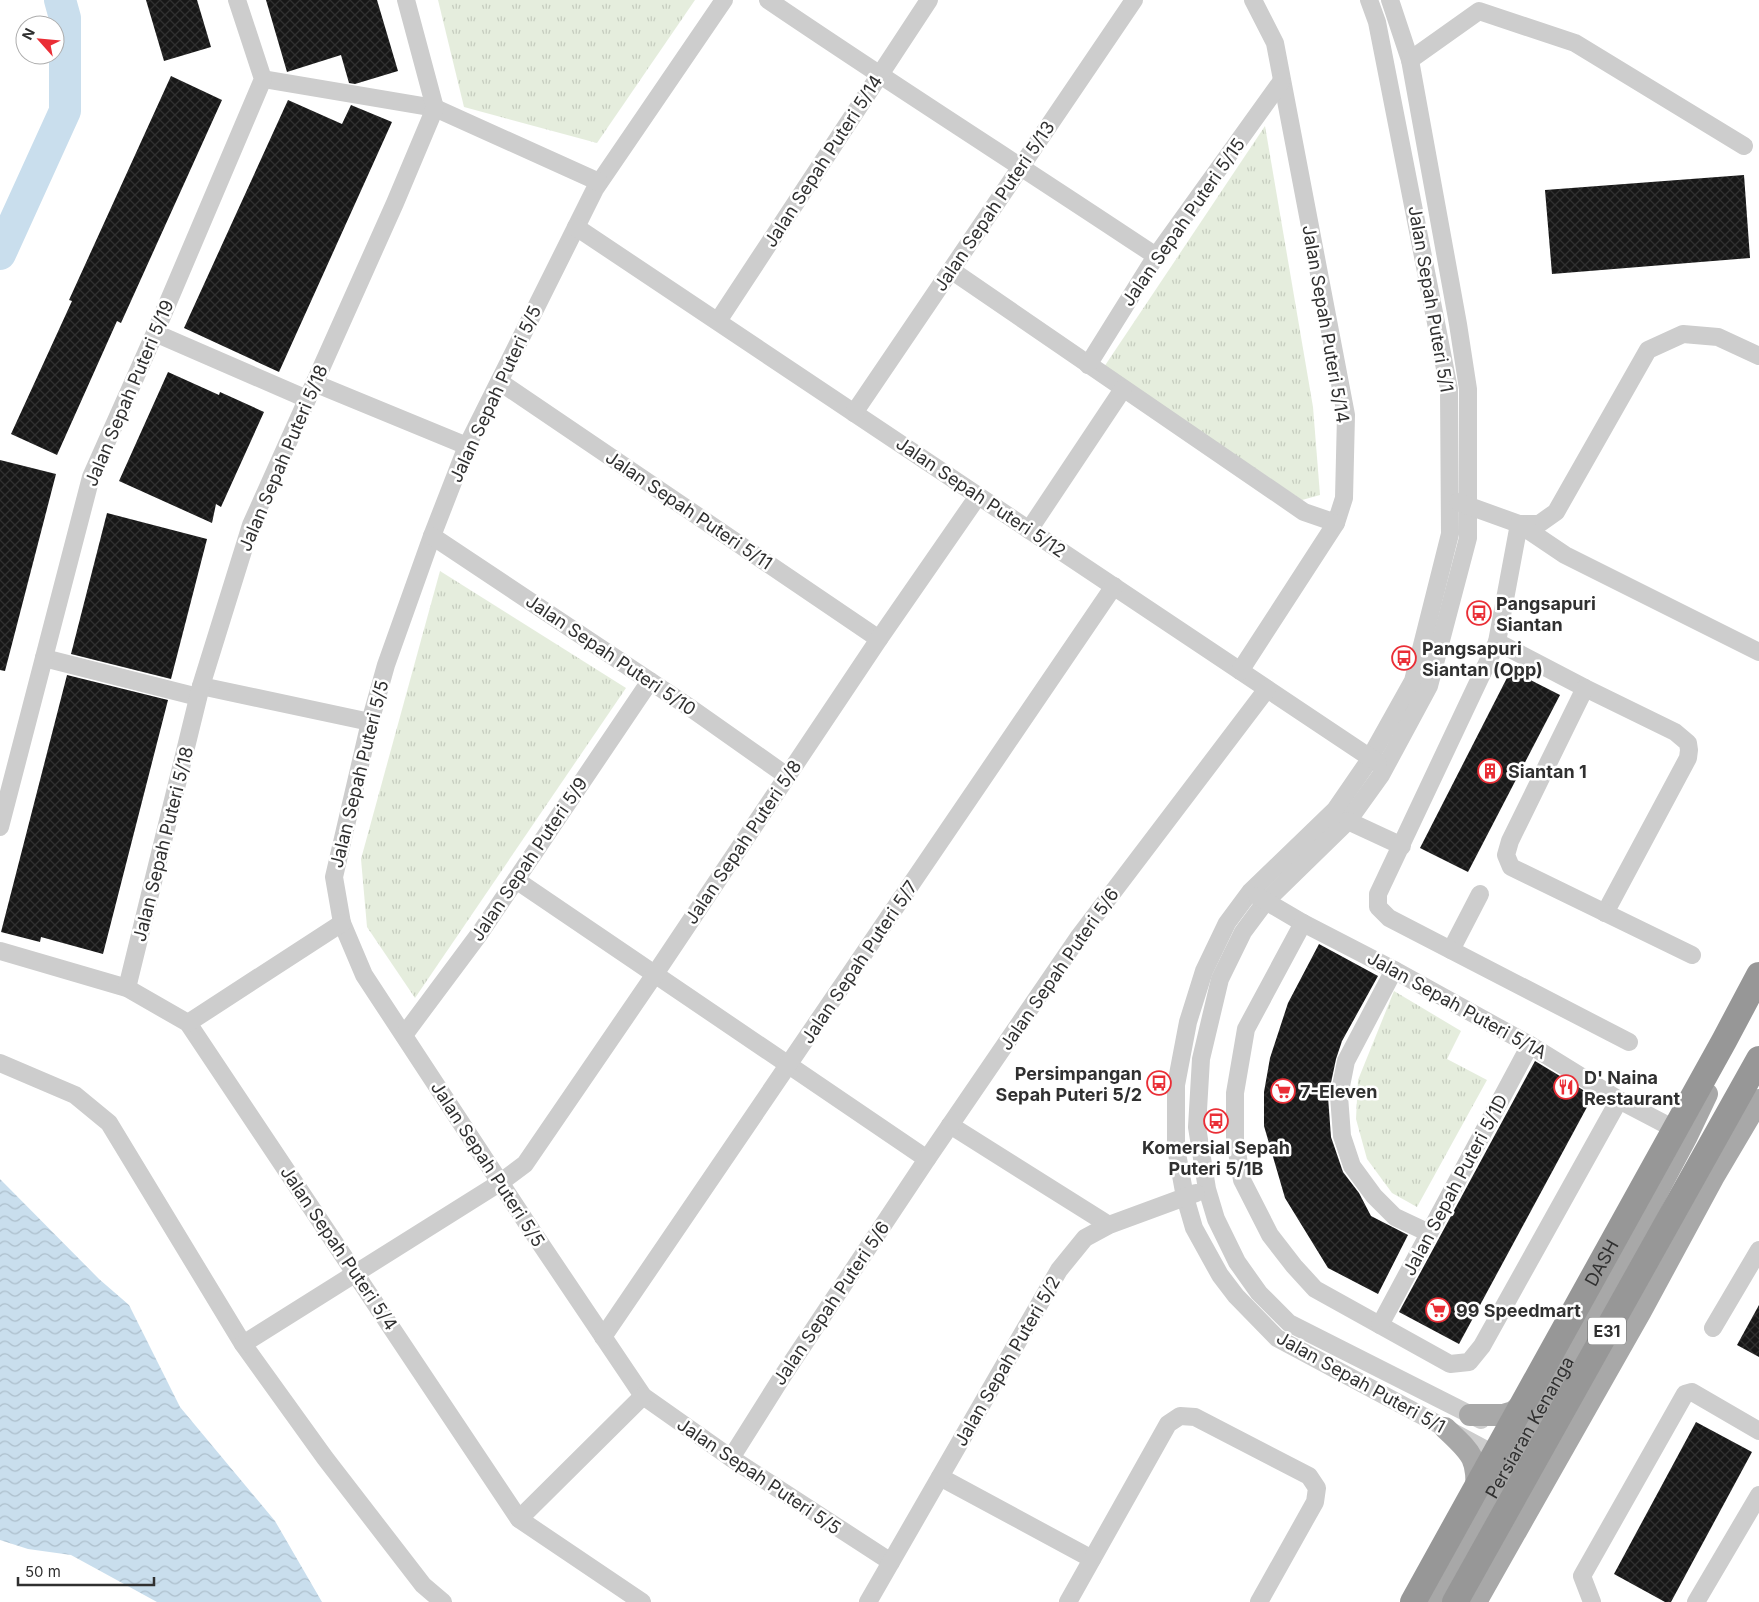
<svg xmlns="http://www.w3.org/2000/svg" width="1759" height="1602" viewBox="0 0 1759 1602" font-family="Inter,sans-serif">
  <defs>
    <pattern id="park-tufts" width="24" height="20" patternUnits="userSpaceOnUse" patternTransform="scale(1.25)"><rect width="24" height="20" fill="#e5eddd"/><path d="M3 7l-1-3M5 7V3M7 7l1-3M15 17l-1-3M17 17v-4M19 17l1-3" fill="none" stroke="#c5ccbe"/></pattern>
    <pattern id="water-waves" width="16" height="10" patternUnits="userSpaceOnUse" patternTransform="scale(1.25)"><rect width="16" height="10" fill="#c9deed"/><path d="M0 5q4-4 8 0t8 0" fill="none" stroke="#adbfcc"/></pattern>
    <pattern id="building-cross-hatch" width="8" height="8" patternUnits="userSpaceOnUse" patternTransform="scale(1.25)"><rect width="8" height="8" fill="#171717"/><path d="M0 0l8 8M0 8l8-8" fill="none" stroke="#303030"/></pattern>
  </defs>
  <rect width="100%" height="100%" fill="#fff"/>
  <g fill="url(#park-tufts)">
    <polygon points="438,0 695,0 597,143 464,107"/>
    <polygon points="1265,126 1313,407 1320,495 1302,500 1104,367"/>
    <polygon points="440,571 626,688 415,998 367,927 361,859"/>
    <polygon points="1394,991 1461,1031 1447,1059 1487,1080 1417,1207 1392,1193 1367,1159 1356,1119 1358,1080"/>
  </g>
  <polygon fill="url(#water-waves)" points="0,1179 99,1279 129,1305 180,1407 275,1521 322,1602 157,1602 71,1555 28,1549 0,1540"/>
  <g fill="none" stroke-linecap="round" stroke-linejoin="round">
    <polyline stroke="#c9deed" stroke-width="32" points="0,254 65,111 65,18 60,0"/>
  </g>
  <g fill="url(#building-cross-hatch)">
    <polygon points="146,0 197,0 211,47 164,61"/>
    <polygon points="266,0 377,0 398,71 355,84 349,83 341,55 287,72"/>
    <polygon points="171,76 222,100 121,323 117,321 57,455 11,434 72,301 69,300"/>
    <polygon points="288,100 342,124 351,105 392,122 279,372 184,328"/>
    <polygon points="1744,175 1750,258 1552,274 1545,190"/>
    <polygon points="168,372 219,395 220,392 264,412 221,507 216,504 212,523 119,481"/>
    <polygon points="0,460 56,474 5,671 0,670"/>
    <polygon points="107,513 207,539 171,679 71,654"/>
    <polygon points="1511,670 1560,695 1468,872 1420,848"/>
    <polygon points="67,675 168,700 103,954 41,937 40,942 1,932"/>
    <polygon points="1319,944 1378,976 1342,1041 1336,1059 1328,1097 1331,1137 1343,1172 1359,1193 1371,1216 1408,1235 1378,1294 1328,1268 1285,1198 1264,1126 1264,1092 1270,1058 1288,1003"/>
    <polygon points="1535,1061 1593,1096 1459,1344 1399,1312"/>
    <polygon points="1759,1305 1759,1357 1737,1345"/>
    <polygon points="1696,1422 1752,1452 1671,1602 1665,1602 1614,1574"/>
  </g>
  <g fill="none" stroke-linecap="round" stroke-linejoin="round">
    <g stroke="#cdcdcd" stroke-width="18">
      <polyline points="724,0 595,189 467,446 432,536 386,665 370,722 334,877 342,923 364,975 532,1231 643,1396 731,1458 891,1562"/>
      <path d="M768 0C896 87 1027 170 1156 256"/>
      <polyline points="1369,0 1377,22 1449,389 1450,534 1413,681 1366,765 1335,810 1250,892 1227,923 1204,971 1188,1022 1176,1085 1176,1148 1185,1197 1194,1228 1220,1275 1236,1296 1277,1338 1503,1459"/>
      <polyline points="1390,0 1410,60 1458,324 1468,389 1468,538 1429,686 1381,775 1348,821 1266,901 1243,932 1220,979 1201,1059 1197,1127 1207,1189 1216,1219 1237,1262 1259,1293 1289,1323 1481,1420"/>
      <polyline points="1410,60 1479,11 1575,43 1744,146"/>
      <polyline points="263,79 435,108 599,182"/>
      <polyline points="576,227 1378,763"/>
      <polyline points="951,270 1304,512 1336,523 1344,498 1346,415 1275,43 1253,0"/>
      <polyline points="718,321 929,0"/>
      <polyline points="155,333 307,399"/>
      <polyline points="1088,365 1156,256 1281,82"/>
      <polyline points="500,382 879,639"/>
      <polyline points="314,383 467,446"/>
      <polyline points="854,413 1134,0"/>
      <polyline points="1458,502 1519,524 1539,524 1556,512 1648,350 1683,334 1718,337 1759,356"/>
      <polyline points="1029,530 1123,389"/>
      <polyline points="432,536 692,709 787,776"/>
      <polyline points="1497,642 1585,688 1675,732 1688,743 1689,750 1688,758 1605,913"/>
      <polyline points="44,658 198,697"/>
      <polyline points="1240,671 1336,523"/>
      <polyline points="201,686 370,722"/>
      <polyline points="1585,688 1510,841 1506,855 1511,867 1692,955"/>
      <polyline points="1348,821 1402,846"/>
      <polyline points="0,827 91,477 155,333 263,79 237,0"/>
      <polyline points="516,880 927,1159"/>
      <polyline points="1257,896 1303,923 1394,970 1530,1045 1619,1100 1684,1134"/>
      <polyline points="1303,923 1246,1029 1235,1093 1235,1141 1242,1180 1270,1235 1294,1266 1315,1289 1450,1364 1469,1362 1482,1346 1619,1100"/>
      <polyline points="1451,950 1480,894"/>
      <polyline points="0,951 127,988 188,1023 519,1519 642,1602"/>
      <polyline points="1394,970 1346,1061 1339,1096 1342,1136 1352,1166 1374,1196 1395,1217 1429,1233"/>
      <polyline points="127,988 201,686 251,525 395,203 435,108 406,0"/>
      <polyline points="188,1023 342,923"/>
      <polyline points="404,1035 480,933 650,681"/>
      <polyline points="1629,1042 1389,918 1378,907 1378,894 1497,642 1519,524 1565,555 1759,652"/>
      <polyline points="0,1063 75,1095 109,1123 243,1344 325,1458 423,1585 443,1602"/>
      <polyline points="950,1125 1109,1225"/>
      <polyline points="1380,1325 1530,1045"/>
      <polyline points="1713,1328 1759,1250"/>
      <polyline points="603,1337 1114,586"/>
      <polyline points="243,1344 501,1182 525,1164 655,974 879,639 978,496"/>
      <polyline points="731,1458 782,1377 927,1159 1078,938 1267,689"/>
      <polyline points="940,1477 1092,1559"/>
      <polyline points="519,1519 643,1396"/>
      <polyline points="868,1602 1059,1270 1085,1238 1109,1225 1196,1193"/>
      <polyline points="1068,1602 1168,1424 1180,1416 1195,1417 1309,1476 1317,1488 1315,1502 1259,1602"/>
      <polyline points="1592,1602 1582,1576 1685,1394 1692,1392 1759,1431"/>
      <polyline points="1696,1602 1759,1495"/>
    </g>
    <g stroke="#a8a8a8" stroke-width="22">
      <polyline points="1470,1415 1503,1415 1513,1412 1527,1400"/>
      <path d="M1445 1428C1470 1452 1479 1457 1476 1494"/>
      <path id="s1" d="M1430 1602 1588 1323 1687 1136 1707 1094"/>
      <polyline points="1476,1602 1641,1311 1713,1178 1759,1100"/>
    </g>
    <g stroke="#979797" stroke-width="26">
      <path id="s2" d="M1413 1602 1724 1041 1759 975"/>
      <polyline points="1455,1602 1759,1059"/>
    </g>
  </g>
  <defs>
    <g id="bus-ring" transform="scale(1.25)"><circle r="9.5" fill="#fff" stroke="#ea2e36" stroke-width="1.5"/><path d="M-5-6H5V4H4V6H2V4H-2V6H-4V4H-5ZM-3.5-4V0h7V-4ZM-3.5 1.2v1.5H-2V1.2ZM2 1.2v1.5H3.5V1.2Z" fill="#ea2e36"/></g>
    <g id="building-ring" transform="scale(1.25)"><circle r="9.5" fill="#fff" stroke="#ea2e36" stroke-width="1.5"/><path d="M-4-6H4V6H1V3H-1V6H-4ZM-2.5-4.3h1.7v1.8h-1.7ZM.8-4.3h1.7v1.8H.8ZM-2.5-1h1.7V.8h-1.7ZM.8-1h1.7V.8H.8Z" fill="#ea2e36"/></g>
    <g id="restaurant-ring" transform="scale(1.25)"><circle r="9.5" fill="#fff" stroke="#ea2e36" stroke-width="1.5"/><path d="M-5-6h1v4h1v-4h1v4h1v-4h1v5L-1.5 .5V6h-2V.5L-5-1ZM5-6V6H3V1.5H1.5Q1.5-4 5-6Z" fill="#ea2e36"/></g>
    <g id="supermarket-ring" transform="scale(1.25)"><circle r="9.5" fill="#fff" stroke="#ea2e36" stroke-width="1.5"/><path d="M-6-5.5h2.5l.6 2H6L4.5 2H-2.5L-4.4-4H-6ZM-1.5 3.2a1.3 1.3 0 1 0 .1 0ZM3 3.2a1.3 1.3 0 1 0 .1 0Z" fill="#ea2e36"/></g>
  </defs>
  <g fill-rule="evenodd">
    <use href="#bus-ring" x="1479" y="613"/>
    <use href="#bus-ring" x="1404" y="658"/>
    <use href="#building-ring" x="1490" y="771"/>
    <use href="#bus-ring" x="1159" y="1083"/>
    <use href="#restaurant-ring" x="1566" y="1087"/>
    <use href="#supermarket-ring" x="1283" y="1091"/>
    <use href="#bus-ring" x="1216" y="1121"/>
    <use href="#supermarket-ring" x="1438" y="1310"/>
  </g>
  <g text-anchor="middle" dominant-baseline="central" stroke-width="5" stroke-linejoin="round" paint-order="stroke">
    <rect fill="#fff" stroke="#6e6e6e" stroke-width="1" x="1588" y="1317.5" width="38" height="27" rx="4"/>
    <g font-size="16" font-weight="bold" fill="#303030">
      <text x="1607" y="1331">E31</text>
    </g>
    <g font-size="18" fill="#303030" stroke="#fff">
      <text transform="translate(823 161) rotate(-57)">Jalan Sepah Puteri 5/14</text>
      <text transform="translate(994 206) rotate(-56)">Jalan Sepah Puteri 5/13</text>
      <text transform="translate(1183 222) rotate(-55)">Jalan Sepah Puteri 5/15</text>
      <text transform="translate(1431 299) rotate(80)">Jalan Sepah Puteri 5/1</text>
      <text transform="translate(1326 324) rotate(80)">Jalan Sepah Puteri 5/14</text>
      <text transform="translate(129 393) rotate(-67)">Jalan Sepah Puteri 5/19</text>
      <text transform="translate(495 394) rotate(-65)">Jalan Sepah Puteri 5/5</text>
      <text transform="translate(283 458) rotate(-67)">Jalan Sepah Puteri 5/18</text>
      <text transform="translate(981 497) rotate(34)">Jalan Sepah Puteri 5/12</text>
      <text transform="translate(689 510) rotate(34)">Jalan Sepah Puteri 5/11</text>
      <text transform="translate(611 655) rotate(34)">Jalan Sepah Puteri 5/10</text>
      <text transform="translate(359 774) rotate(-76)">Jalan Sepah Puteri 5/5</text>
      <text transform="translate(743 842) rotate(-56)">Jalan Sepah Puteri 5/8</text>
      <text transform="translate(163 844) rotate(-76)">Jalan Sepah Puteri 5/18</text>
      <text transform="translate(529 859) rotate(-56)">Jalan Sepah Puteri 5/9</text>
      <text transform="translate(859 962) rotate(-56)">Jalan Sepah Puteri 5/7</text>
      <text transform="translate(1059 969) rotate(-55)">Jalan Sepah Puteri 5/6</text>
      <text transform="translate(1457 1005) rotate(29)">Jalan Sepah Puteri 5/1A</text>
      <text transform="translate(488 1164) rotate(57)">Jalan Sepah Puteri 5/5</text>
      <text transform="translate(1455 1185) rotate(-62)">Jalan Sepah Puteri 5/1D</text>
      <text transform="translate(339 1248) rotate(56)">Jalan Sepah Puteri 5/4</text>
      <text stroke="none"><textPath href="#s2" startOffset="388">DASH</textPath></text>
      <text transform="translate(831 1303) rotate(-56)">Jalan Sepah Puteri 5/6</text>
      <text transform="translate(1007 1361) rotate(-60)">Jalan Sepah Puteri 5/2</text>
      <text transform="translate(1361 1382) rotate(29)">Jalan Sepah Puteri 5/1</text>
      <text stroke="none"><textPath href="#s1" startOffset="201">Persiaran Kenanga</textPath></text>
      <text transform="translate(759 1476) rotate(34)">Jalan Sepah Puteri 5/5</text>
    </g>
    <g font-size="18" font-weight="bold" fill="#303030" stroke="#fff" text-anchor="start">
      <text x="1496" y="603">Pangsapuri<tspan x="1496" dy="21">Siantan</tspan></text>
      <text x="1422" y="648">Pangsapuri<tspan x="1422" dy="21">Siantan (Opp)</tspan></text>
      <text x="1508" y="771">Siantan 1</text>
      <text x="1142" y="1073" text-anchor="end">Persimpangan<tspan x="1142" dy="21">Sepah Puteri 5/2</tspan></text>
      <text x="1584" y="1077">D' Naina<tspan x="1584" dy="21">Restaurant</tspan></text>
      <text x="1300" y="1091">7-Eleven</text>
      <text x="1216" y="1147" text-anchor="middle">Komersial Sepah<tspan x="1216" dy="21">Puteri 5/1B</tspan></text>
      <text x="1456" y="1310">99 Speedmart</text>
    </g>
  </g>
  <g transform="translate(40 40) rotate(297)"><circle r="24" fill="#ffffff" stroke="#acacac"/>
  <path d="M0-4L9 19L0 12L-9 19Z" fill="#ea2e36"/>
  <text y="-8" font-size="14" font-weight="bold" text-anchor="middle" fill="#303030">N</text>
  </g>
  <path d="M18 1577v8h136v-8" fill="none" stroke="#303030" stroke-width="2.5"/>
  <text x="25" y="1577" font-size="15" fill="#303030" stroke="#ffffff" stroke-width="4" paint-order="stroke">50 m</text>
</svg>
